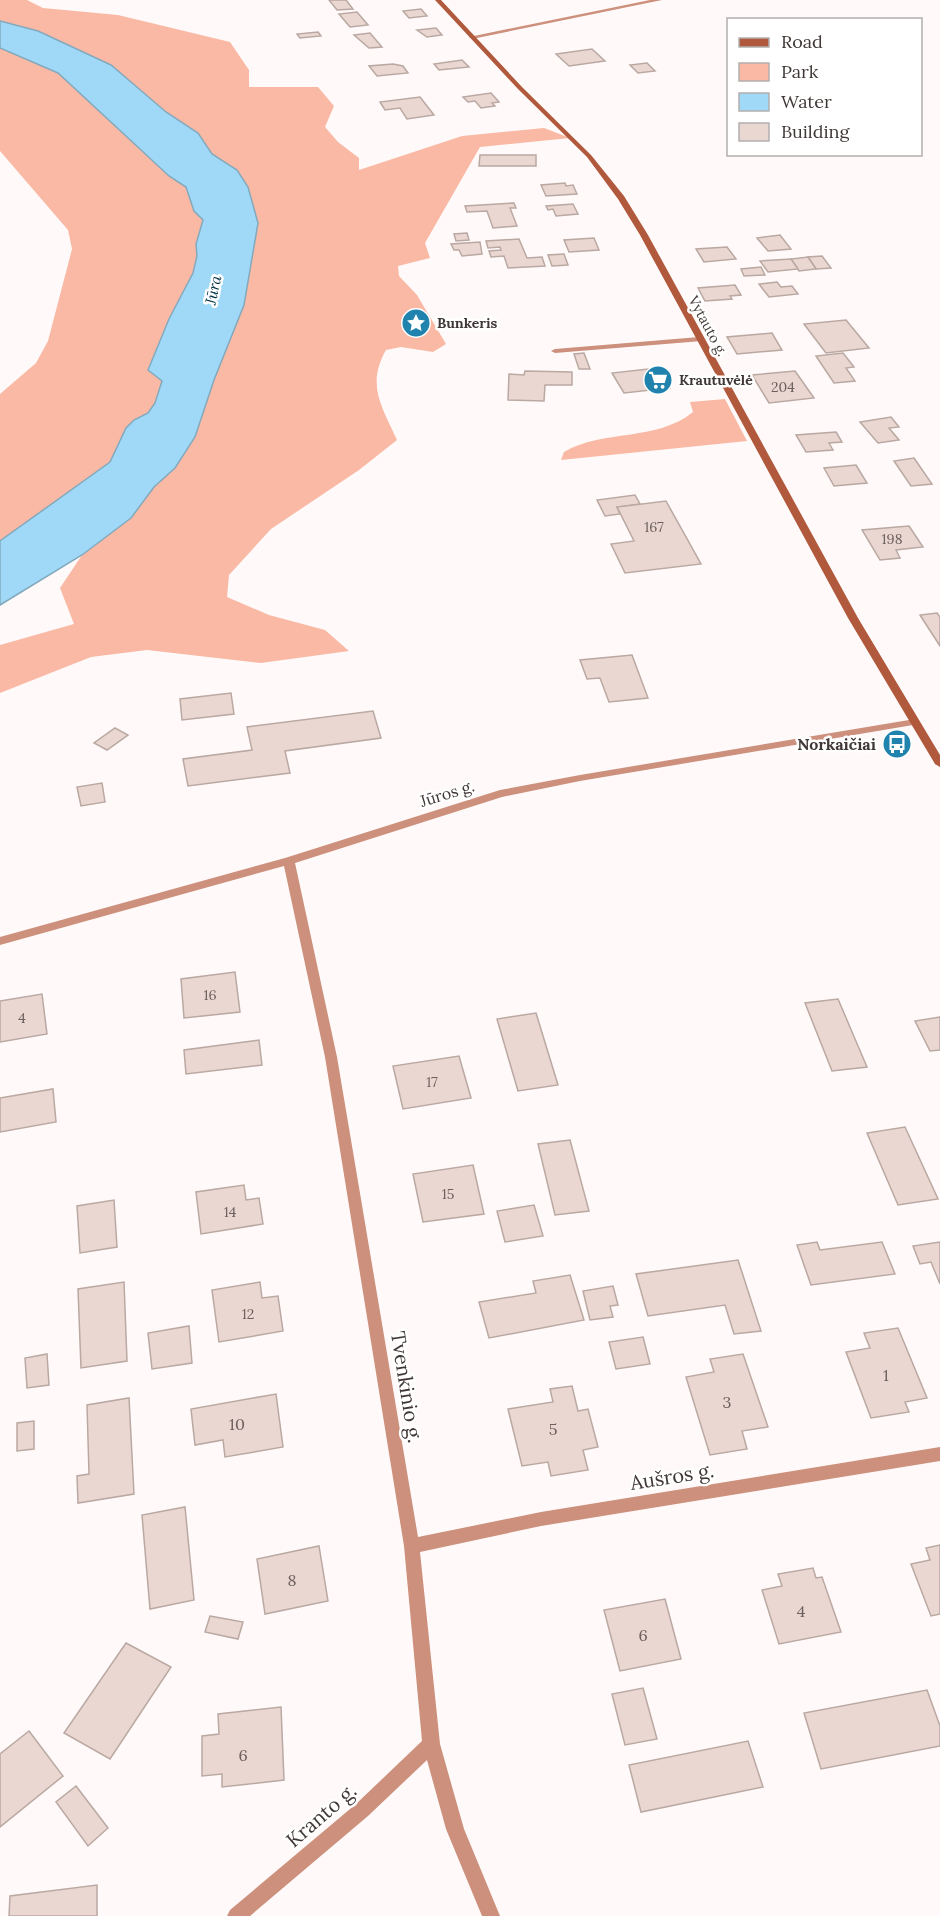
<svg xmlns="http://www.w3.org/2000/svg" width="940" height="1916" viewBox="0 0 940 1916" font-family="Lora,serif">
  <rect width="100%" height="100%" fill="#fffaf9"/>
  <g fill="#fab9a5">
    <path d="M0 0H27L43 8 118 15 230 42 249 70V87H318L334 106 325 127 338 142 359 158V170L462 136 544 128 570 138 480 147 425 243 430 258 398 266 399 276 417 295 446 344 433 352 401 347 386 350C366 385 382 407 397 440L359 470 271 529 229 575 227 597 269 615 325 630 349 651 261 663 147 650 91 657 0 693V645L74 624 60 588 82 555 131 518 154 487 175 468 195 437 214 380 244 305 248 187 237 170 212 154 198 133 166 112 111 65 38 31 0 21Z"/>
    <polygon points="0,48 58,73 169,176 186,187 194,211 203,220 196,244 197,256 193,273 169,319 148,369 162,381 155,403 148,413 134,420 110,462 0,541 0,394 36,363 48,341 72,249 68,230 0,151"/>
    <path d="M725 399 747 441 561 460 564 452C603 429 656 442 693 412L690 402Z"/>
  </g>
  <polygon fill="#a0d9f7" stroke="#83a9bd" stroke-width="1.5" points="0,21 38,31 111,65 166,112 198,133 212,154 237,170 248,187 258,223 244,305 214,380 195,437 175,468 154,487 131,518 82,555 0,605 0,541 110,462 126,428 134,420 148,413 155,403 162,381 148,370 169,319 193,273 197,256 196,244 203,220 194,211 186,187 169,176 58,73 0,48"/>
  <g fill="#ebd7d1" stroke="#baa8a2" stroke-width="1.5">
    <polygon points="329,0 346,0 353,9 337,10"/>
    <polygon points="421,9 427,16 409,18 403,11"/>
    <polygon points="357,12 368,25 350,27 339,14"/>
    <polygon points="436,28 442,35 427,37 417,30"/>
    <polygon points="318,32 321,36 300,38 297,34"/>
    <polygon points="370,33 382,47 369,48 354,35"/>
    <polygon points="592,49 605,61 569,66 556,54"/>
    <polygon points="462,60 469,67 439,70 434,64"/>
    <polygon points="647,63 655,71 638,73 630,65"/>
    <polygon points="393,64 403,66 408,73 377,76 369,66"/>
    <polygon points="491,93 499,102 492,103 495,106 481,108 475,101 468,102 463,97"/>
    <polygon points="420,97 434,115 407,119 400,108 385,110 380,102"/>
    <polygon points="480,155 536,155 536,166 479,166"/>
    <polygon points="565,183 566,186 573,185 577,194 546,196 541,185"/>
    <polygon points="514,203 516,208 510,208 517,226 493,228 487,211 467,212 465,206"/>
    <polygon points="573,204 578,214 556,216 553,209 548,210 546,206"/>
    <polygon points="467,233 469,240 456,241 454,234"/>
    <polygon points="780,235 791,249 768,251 757,238"/>
    <polygon points="594,238 599,250 569,252 564,240"/>
    <polygon points="519,239 527,258 542,257 545,266 508,268 504,256 491,257 489,251 501,250 500,247 488,248 486,241"/>
    <polygon points="480,242 482,254 462,256 459,250 454,250 451,244"/>
    <polygon points="727,247 736,259 704,262 696,249"/>
    <polygon points="564,254 568,265 552,266 548,255"/>
    <polygon points="822,256 831,268 816,269 808,257"/>
    <polygon points="808,257 816,269 799,271 791,259"/>
    <polygon points="791,259 798,269 768,272 760,261"/>
    <polygon points="761,267 765,275 744,276 741,269"/>
    <polygon points="777,282 781,287 792,286 798,294 769,297 759,284"/>
    <polygon points="735,285 741,295 730,296 732,299 705,301 698,288"/>
    <polygon points="846,320 869,348 826,353 804,324"/>
    <polygon points="772,333 782,350 737,354 727,337"/>
    <polygon points="584,353 590,369 579,369 574,354"/>
    <polygon points="843,353 854,367 846,368 855,381 834,383 816,356"/>
    <polygon points="657,368 670,388 624,393 612,373"/>
    <polygon points="525,371 572,372 572,385 545,385 544,401 508,400 509,374 524,375"/>
    <polygon points="795,371 814,398 769,403 752,375"/>
    <polygon points="891,417 899,427 889,428 899,440 878,443 860,422"/>
    <polygon points="836,432 842,442 829,443 833,450 806,452 796,435"/>
    <polygon points="914,458 932,484 911,486 894,461"/>
    <polygon points="856,465 867,483 834,486 824,468"/>
    <polygon points="635,495 640,504 617,507 620,514 605,516 597,500"/>
    <polygon points="666,501 701,564 625,573 611,544 634,541 617,507"/>
    <polygon points="909,526 923,547 896,550 900,558 880,560 862,530"/>
    <polygon points="937,613 940,617 940,646 920,615"/>
    <polygon points="632,655 648,698 609,702 600,678 587,679 580,660"/>
    <polygon points="231,693 234,714 182,720 180,699"/>
    <polygon points="373,711 381,738 285,751 290,773 188,786 183,759 252,750 247,727"/>
    <polygon points="115,728 128,735 107,750 94,743"/>
    <polygon points="102,783 105,802 81,806 77,787"/>
    <polygon points="235,972 240,1012 184,1018 181,979"/>
    <polygon points="42,994 47,1034 0,1042 0,1001"/>
    <polygon points="838,999 867,1067 832,1071 805,1003"/>
    <polygon points="536,1013 558,1085 518,1091 497,1019"/>
    <polygon points="940,1017 940,1050 930,1051 915,1021"/>
    <polygon points="259,1040 262,1065 186,1074 184,1050"/>
    <polygon points="459,1056 471,1098 403,1109 393,1066"/>
    <polygon points="53,1089 56,1122 0,1132 0,1098"/>
    <polygon points="905,1127 938,1199 898,1205 867,1133"/>
    <polygon points="570,1140 589,1211 555,1215 538,1144"/>
    <polygon points="473,1165 484,1214 423,1222 413,1174"/>
    <polygon points="244,1185 246,1200 259,1198 263,1224 201,1234 196,1192"/>
    <polygon points="114,1200 117,1247 80,1253 77,1206"/>
    <polygon points="534,1205 543,1236 505,1242 497,1211"/>
    <polygon points="817,1242 820,1250 882,1242 895,1274 811,1285 797,1245"/>
    <polygon points="940,1242 940,1284 931,1262 920,1264 913,1246"/>
    <polygon points="738,1260 761,1331 734,1334 725,1305 648,1316 636,1274"/>
    <polygon points="570,1275 584,1320 489,1338 479,1302 536,1293 533,1281"/>
    <polygon points="124,1282 127,1361 81,1368 78,1289"/>
    <polygon points="260,1282 262,1298 278,1296 283,1331 219,1342 212,1290"/>
    <polygon points="613,1286 618,1305 610,1306 613,1317 590,1320 583,1291"/>
    <polygon points="189,1326 192,1363 152,1369 148,1333"/>
    <polygon points="898,1328 927,1398 905,1402 909,1412 871,1418 846,1352 870,1348 864,1333"/>
    <polygon points="643,1337 650,1364 616,1369 609,1342"/>
    <polygon points="47,1354 49,1385 27,1388 25,1358"/>
    <polygon points="743,1354 768,1427 742,1431 747,1449 710,1455 686,1377 714,1372 710,1359"/>
    <polygon points="572,1386 578,1411 588,1409 598,1447 583,1450 588,1470 551,1476 548,1462 522,1466 508,1409 553,1402 550,1389"/>
    <polygon points="276,1394 283,1447 225,1457 223,1440 195,1445 191,1409"/>
    <polygon points="129,1398 134,1494 78,1503 77,1476 89,1474 87,1405"/>
    <polygon points="34,1421 34,1449 17,1451 17,1423"/>
    <polygon points="185,1507 194,1600 150,1609 142,1515"/>
    <polygon points="940,1545 940,1614 931,1616 911,1564 930,1560 926,1548"/>
    <polygon points="319,1546 328,1601 265,1614 257,1559"/>
    <polygon points="813,1568 816,1578 822,1577 841,1632 779,1644 762,1590 782,1586 778,1574"/>
    <polygon points="665,1599 681,1659 620,1671 604,1610"/>
    <polygon points="210,1616 243,1622 238,1639 205,1632"/>
    <polygon points="126,1643 171,1667 110,1759 64,1733"/>
    <polygon points="643,1688 657,1739 625,1745 612,1694"/>
    <polygon points="927,1690 940,1726 940,1746 821,1769 804,1713"/>
    <polygon points="281,1707 284,1780 222,1787 222,1774 202,1776 202,1736 219,1734 218,1714"/>
    <polygon points="29,1731 63,1776 0,1827 0,1754"/>
    <polygon points="748,1741 763,1787 641,1812 629,1765"/>
    <polygon points="76,1786 108,1828 88,1846 56,1802"/>
    <polygon points="97,1885 97,1916 9,1916 10,1896"/>
  </g>
  <g fill="none" stroke-linecap="round" stroke-linejoin="round">
    <g fill="#cd907c" fill-rule="evenodd">
      <polygon points="650,0 662,0 472,39 469,37"/>
      <polygon points="699,337 702,337 702,341 555,353 551,351 555,349"/>
    </g>
    <polygon fill="#cd907c" fill-rule="evenodd" points="915,719 920,722 919,724 580,781 502,797 295,863 337,1057 418,1537 541,1512 940,1447 940,1461 541,1526 420,1552 440,1744 464,1829 500,1916 482,1916 446,1829 427,1760 368,1816 250,1916 227,1916 230,1910 356,1804 422,1741 404,1546 325,1057 284,866 0,945 0,937 285,858 500,790 580,775"/>
    <polygon fill="#b1593d" fill-rule="evenodd" points="435,0 441,0 522,87 591,155 624,196 648,235 858,618 940,755 940,767 935,764 848,618 640,235 618,199 587,157 518,89"/>
  </g>
  <defs>
    <g id="sight-disc" transform="scale(1.5)"><circle r="9.5" fill="#1f83ae" stroke="#fff"/><path d="M0-6L1.8-2.2L6-1.7L2.9 1.2L3.7 5.4L0 3.3L-3.7 5.4L-2.9 1.2L-6-1.7L-1.8-2.2Z" fill="#fff"/></g>
    <g id="supermarket-disc" transform="scale(1.5)"><circle r="9.5" fill="#1f83ae" stroke="#fff"/><path d="M-6-5.5h2.5l.6 2H6L4.5 2H-2.5L-4.4-4H-6ZM-1.5 3.2a1.3 1.3 0 1 0 .1 0ZM3 3.2a1.3 1.3 0 1 0 .1 0Z" fill="#fff"/></g>
    <g id="bus-disc" transform="scale(1.5)"><circle r="9.5" fill="#1f83ae" stroke="#fff"/><path d="M-5-6H5V4H4V6H2V4H-2V6H-4V4H-5ZM-3.5-4V0h7V-4ZM-3.5 1.2v1.5H-2V1.2ZM2 1.2v1.5H3.5V1.2Z" fill="#fff"/></g>
  </defs>
  <g fill-rule="evenodd">
    <use href="#sight-disc" x="416" y="323"/>
    <use href="#supermarket-disc" x="658" y="380"/>
    <use href="#bus-disc" x="897" y="744"/>
  </g>
  <g text-anchor="middle" dominant-baseline="central" stroke-width="5" stroke-linejoin="round" paint-order="stroke">
    <g font-size="14" font-weight="bold" fill="#403836" stroke="#fff" text-anchor="start">
      <text x="437" y="323">Bunkeris</text>
      <text x="679" y="380">Krautuvėlė</text>
    </g>
    <g font-size="14" fill="#403836" stroke="#fff">
      <text transform="translate(708 326) rotate(62)">Vytauto g.</text>
    </g>
    <g font-size="14" fill="#6b605d">
      <text x="783" y="387">204</text>
      <text x="654" y="527">167</text>
      <text x="892" y="539">198</text>
      <text x="210" y="995">16</text>
      <text x="22" y="1018">4</text>
      <text x="432" y="1082">17</text>
      <text x="448" y="1194">15</text>
      <text x="230" y="1212">14</text>
      <text x="248" y="1314">12</text>
    </g>
    <g font-size="15" font-style="italic" fill="#003145" stroke="#fff">
      <text transform="translate(213 290) rotate(-78)">Jūra</text>
    </g>
    <g font-size="16" font-weight="bold" fill="#403836" stroke="#fff" text-anchor="end">
      <text x="876" y="744">Norkaičiai</text>
    </g>
    <g font-size="16" fill="#403836" stroke="#fff">
      <text transform="translate(447 793) rotate(-17)">Jūros g.</text>
    </g>
    <g font-size="16" fill="#6b605d">
      <text x="886" y="1375">1</text>
      <text x="727" y="1402">3</text>
      <text x="237" y="1424">10</text>
      <text x="553" y="1429">5</text>
      <text x="292" y="1580">8</text>
      <text x="801" y="1611">4</text>
      <text x="643" y="1635">6</text>
      <text x="243" y="1755">6</text>
    </g>
    <g font-size="20" fill="#403836" stroke="#fff">
      <text transform="translate(407 1387) rotate(81)">Tvenkinio g.</text>
      <text transform="translate(672 1476) rotate(-9)">Aušros g.</text>
      <text transform="translate(321 1815) rotate(-41)">Kranto g.</text>
    </g>
  </g>
  <rect x="727" y="18" width="195" height="138" fill="#ffffff" stroke="#b3afaf" stroke-width="1.5"/>
  <rect x="739" y="38" width="30" height="9" fill="#b1593d" stroke="#b3afaf" stroke-width="1.5"/>
  <text x="781" y="48" font-size="18" fill="#403836">Road</text>
  <rect x="739" y="63" width="30" height="18" fill="#fab9a5" stroke="#b3afaf" stroke-width="1.5"/>
  <text x="781" y="78" font-size="18" fill="#403836">Park</text>
  <rect x="739" y="93" width="30" height="18" fill="#a0d9f7" stroke="#b3afaf" stroke-width="1.5"/>
  <text x="781" y="108" font-size="18" fill="#403836">Water</text>
  <rect x="739" y="123" width="30" height="18" fill="#ebd7d1" stroke="#b3afaf" stroke-width="1.5"/>
  <text x="781" y="138" font-size="18" fill="#403836">Building</text>
</svg>
